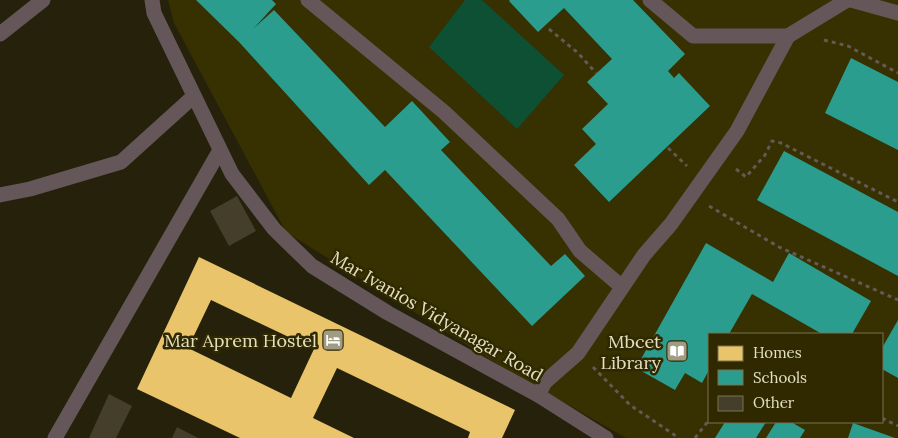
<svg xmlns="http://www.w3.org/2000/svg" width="898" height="438" viewBox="0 0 898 438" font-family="Lora,serif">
  <rect width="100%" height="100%" fill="#25210b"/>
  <path fill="#373001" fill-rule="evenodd" d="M168 0H898V438H626L502 367 286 232 174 23ZM709 334H882V422H709Z"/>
  <polygon fill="#0e5033" points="465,0 482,0 564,75 517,129 429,47"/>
  <path fill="#e9c46a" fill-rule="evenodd" d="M199 257 515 410 502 438H468L470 432 337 368 313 418 354 438H240L137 389ZM211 300 314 349 291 398 188 348Z"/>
  <g fill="#2a9d8f">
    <polygon points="196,0 272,0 276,4 253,29 274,10 385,127 412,101 450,142 441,150 551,266 565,254 585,276 532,326 385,170 369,185 239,42"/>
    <polygon points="510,0 633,0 685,54 668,71 674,78 679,73 710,106 609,202 574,165 596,144 582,129 608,104 587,82 612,59 564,8 538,32 509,1"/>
    <polygon points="851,58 898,82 898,150 825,113"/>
    <polygon points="784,151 898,212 898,276 757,200"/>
    <polygon points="706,243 773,282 789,253 871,301 852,334 822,334 752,294 729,334 709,334 709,370 702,383 685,373 675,390 636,368"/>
    <polygon points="898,320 898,378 882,369 882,348"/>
    <polygon points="725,422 766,422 756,438 715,438"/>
    <polygon points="776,422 791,422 805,430 800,438 766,438"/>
    <polygon points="853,423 895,438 848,438"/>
  </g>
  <g fill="#443e2a">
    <polygon points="237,196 256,231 229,246 210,211"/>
    <polygon points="109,394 132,406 116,438 89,438"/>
    <polygon points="177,427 198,438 172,438"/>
  </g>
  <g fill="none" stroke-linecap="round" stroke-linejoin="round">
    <g stroke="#635955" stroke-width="3" stroke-dasharray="4 4" stroke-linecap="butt">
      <polyline points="549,29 578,53 596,73"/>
      <polyline points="824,40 848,46 898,73"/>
      <polyline points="668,148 687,166"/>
      <polyline points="736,169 746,177 765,155 772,141 781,143 898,202"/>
      <polyline points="709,206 779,247 898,300"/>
      <polyline points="593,367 630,405 679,438"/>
      <polyline points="882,418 898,426"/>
      <polyline points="695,438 709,420"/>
    </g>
    <g stroke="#655759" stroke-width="15">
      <polyline points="152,0 154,13 232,174 274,229 312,266 388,313 538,395 606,438"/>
      <polyline points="308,0 444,112 558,219 580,251 622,287"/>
      <polyline points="650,0 693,36 788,36"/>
      <polyline points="851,0 898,13"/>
      <polyline points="0,34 43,0"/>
      <polyline points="0,195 30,189 121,162 194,96"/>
      <polyline points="538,395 545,382 578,353 644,255 671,224 737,131 788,36 847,0"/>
      <polyline points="55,438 220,150"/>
    </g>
  </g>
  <defs>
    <g id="hotel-square" transform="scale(1.125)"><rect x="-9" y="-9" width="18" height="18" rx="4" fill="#a09c83" stroke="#302900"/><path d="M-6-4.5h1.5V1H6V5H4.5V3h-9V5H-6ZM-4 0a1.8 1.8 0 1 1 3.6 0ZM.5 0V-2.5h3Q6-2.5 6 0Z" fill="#fff"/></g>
    <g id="library-square" transform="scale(1.125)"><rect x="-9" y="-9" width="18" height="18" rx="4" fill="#a09c83" stroke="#302900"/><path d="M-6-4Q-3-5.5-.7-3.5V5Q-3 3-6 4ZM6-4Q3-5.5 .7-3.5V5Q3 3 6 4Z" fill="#fff"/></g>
  </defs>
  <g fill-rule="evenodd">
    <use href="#hotel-square" x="333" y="340"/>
    <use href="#library-square" x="677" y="351"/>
  </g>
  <g text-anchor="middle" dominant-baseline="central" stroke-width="5" stroke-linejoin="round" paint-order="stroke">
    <g font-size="18" fill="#e3dfc3" stroke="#302900">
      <text transform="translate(437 316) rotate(30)">Mar Ivanios Vidyanagar Road</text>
    </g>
    <g font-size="18" fill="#e3dfc3" stroke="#302900" text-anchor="end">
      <text x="317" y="340">Mar Aprem Hostel</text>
      <text x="661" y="341">Mbcet<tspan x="661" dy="21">Library</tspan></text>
    </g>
  </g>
  <rect x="708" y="333" width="175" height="90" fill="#302900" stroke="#78724e"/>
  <rect x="718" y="346" width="25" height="15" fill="#e9c46a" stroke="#78724e"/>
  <text x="753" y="358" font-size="15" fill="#e3dfc3">Homes</text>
  <rect x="718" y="370" width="25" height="15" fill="#2a9d8f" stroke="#78724e"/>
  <text x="753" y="383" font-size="15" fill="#e3dfc3">Schools</text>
  <rect x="718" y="396" width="25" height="15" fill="#443e2a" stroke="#78724e"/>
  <text x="753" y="408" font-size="15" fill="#e3dfc3">Other</text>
</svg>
